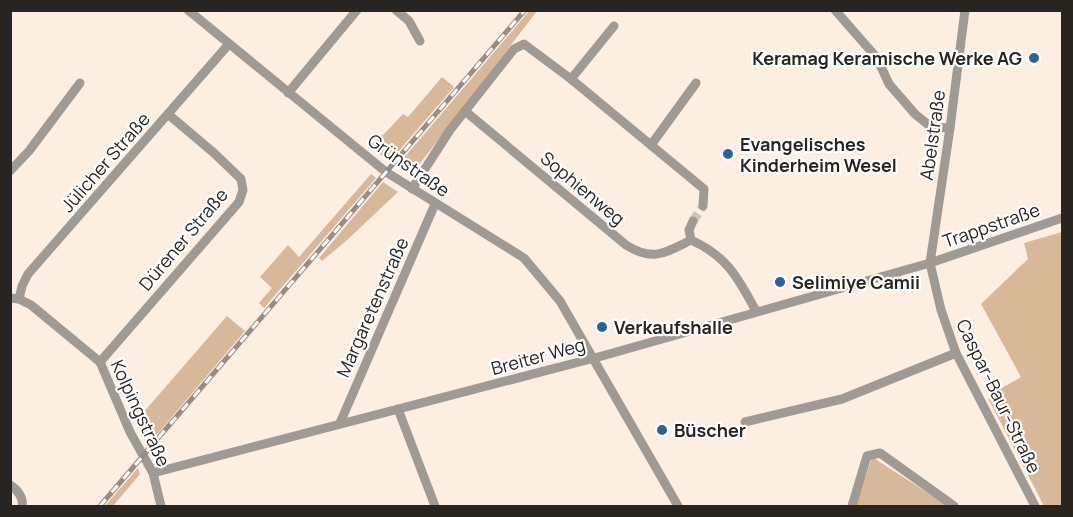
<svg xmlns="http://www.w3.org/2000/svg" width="1073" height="517" viewBox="0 0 1073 517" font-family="Manrope,sans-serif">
  <rect width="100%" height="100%" fill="#fcefe2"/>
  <g fill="#d7b898">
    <polygon points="530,10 537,11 415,170 408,174 397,166"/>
    <polygon points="442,77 454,87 390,161 368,146 384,134 403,114 408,117"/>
    <polygon points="371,174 376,178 264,308 259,303 272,288 260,277 288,245 299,257"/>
    <polygon points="383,182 398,192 346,241 322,261 319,258"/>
    <polygon points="1062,232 1062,506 1044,506 989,400 991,394 1021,377 981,304 1028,259 1024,243"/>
    <polygon points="227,316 245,331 148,445 136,421"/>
    <polygon points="872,457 948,506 856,506"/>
    <polygon points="138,468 140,474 113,506 105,506"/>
  </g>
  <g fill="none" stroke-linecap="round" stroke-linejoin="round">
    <polyline stroke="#d2c6bb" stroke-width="9" stroke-dasharray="9 4.5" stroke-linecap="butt" points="693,221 703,206"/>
    <g stroke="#9f9a94" stroke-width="9">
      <polyline points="188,10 386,172 524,258 560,301 678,506"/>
      <polyline points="396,10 409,21 420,41"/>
      <polyline points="835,10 877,58 889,84 915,114 931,127 950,128"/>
      <polyline points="965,10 950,128 930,263 941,310 956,353 1035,506"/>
      <polyline points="571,79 614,26"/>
      <polyline points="288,93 357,10"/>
      <path d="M465 111 626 245C653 262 665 253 691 240"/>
      <polyline points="651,145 696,83"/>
      <polyline points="10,171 29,151 80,83"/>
      <polyline points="412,189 450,130 514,49 524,44 571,79 704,189 703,206"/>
      <path d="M693 221 689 230 691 240C727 256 738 278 756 311"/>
      <polyline points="10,298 19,299 22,286 28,274 229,44"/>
      <polyline points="19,299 31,305 100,362 130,432 153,473 161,506"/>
      <polyline points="100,362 239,202 243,190 241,179 214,153 169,115"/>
      <polyline points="398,409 435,506"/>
      <polyline points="745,422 842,399 956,353"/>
      <polyline points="340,423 435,204"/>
      <polyline points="153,473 602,356 930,263 1062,218"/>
      <path d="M10 485C17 489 24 498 22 506"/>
      <polyline points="852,506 867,456 880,453 954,506"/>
    </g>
    <g stroke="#968d84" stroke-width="5">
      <polyline id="rail" points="100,506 525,10"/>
    </g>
    <use href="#rail" stroke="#fff" stroke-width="3" stroke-dasharray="9" stroke-linecap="butt"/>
  </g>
  <g fill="#26649b" stroke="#fff" stroke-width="2">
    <circle cx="1034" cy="58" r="6"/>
    <circle cx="728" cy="154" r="6"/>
    <circle cx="780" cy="282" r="6"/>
    <circle cx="602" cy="327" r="6"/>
    <circle cx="662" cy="430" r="6"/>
  </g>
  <g text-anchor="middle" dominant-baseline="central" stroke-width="4.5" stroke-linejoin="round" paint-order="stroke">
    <g font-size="18" font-weight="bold" fill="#28241f" stroke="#fff" text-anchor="start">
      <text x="1022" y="58" text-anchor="end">Keramag Keramische Werke AG</text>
      <text x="740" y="144">Evangelisches<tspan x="740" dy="21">Kinderheim Wesel</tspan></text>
      <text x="792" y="282">Selimiye Camii</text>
      <text x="614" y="327">Verkaufshalle</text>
      <text x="674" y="430">Büscher</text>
    </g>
    <g font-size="18" fill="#28241f" stroke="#fff">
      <text transform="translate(932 135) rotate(-82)">Abelstraße</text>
      <text transform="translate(105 162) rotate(-49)">Jülicher Straße</text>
      <text transform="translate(409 165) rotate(35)">Grünstraße</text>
      <text transform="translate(583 188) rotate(40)">Sophienweg</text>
      <text transform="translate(991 225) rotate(-19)">Trappstraße</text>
      <text transform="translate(183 239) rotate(-50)">Dürener Straße</text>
      <text transform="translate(372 307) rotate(-66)">Margaretenstraße</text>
      <text transform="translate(538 356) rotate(-15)">Breiter Weg</text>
      <text transform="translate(999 396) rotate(64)">Caspar-Baur-Straße</text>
      <text transform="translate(141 413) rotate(65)">Kolpingstraße</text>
    </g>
  </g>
  <rect width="1073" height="517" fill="none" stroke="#28241f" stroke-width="24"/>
</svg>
